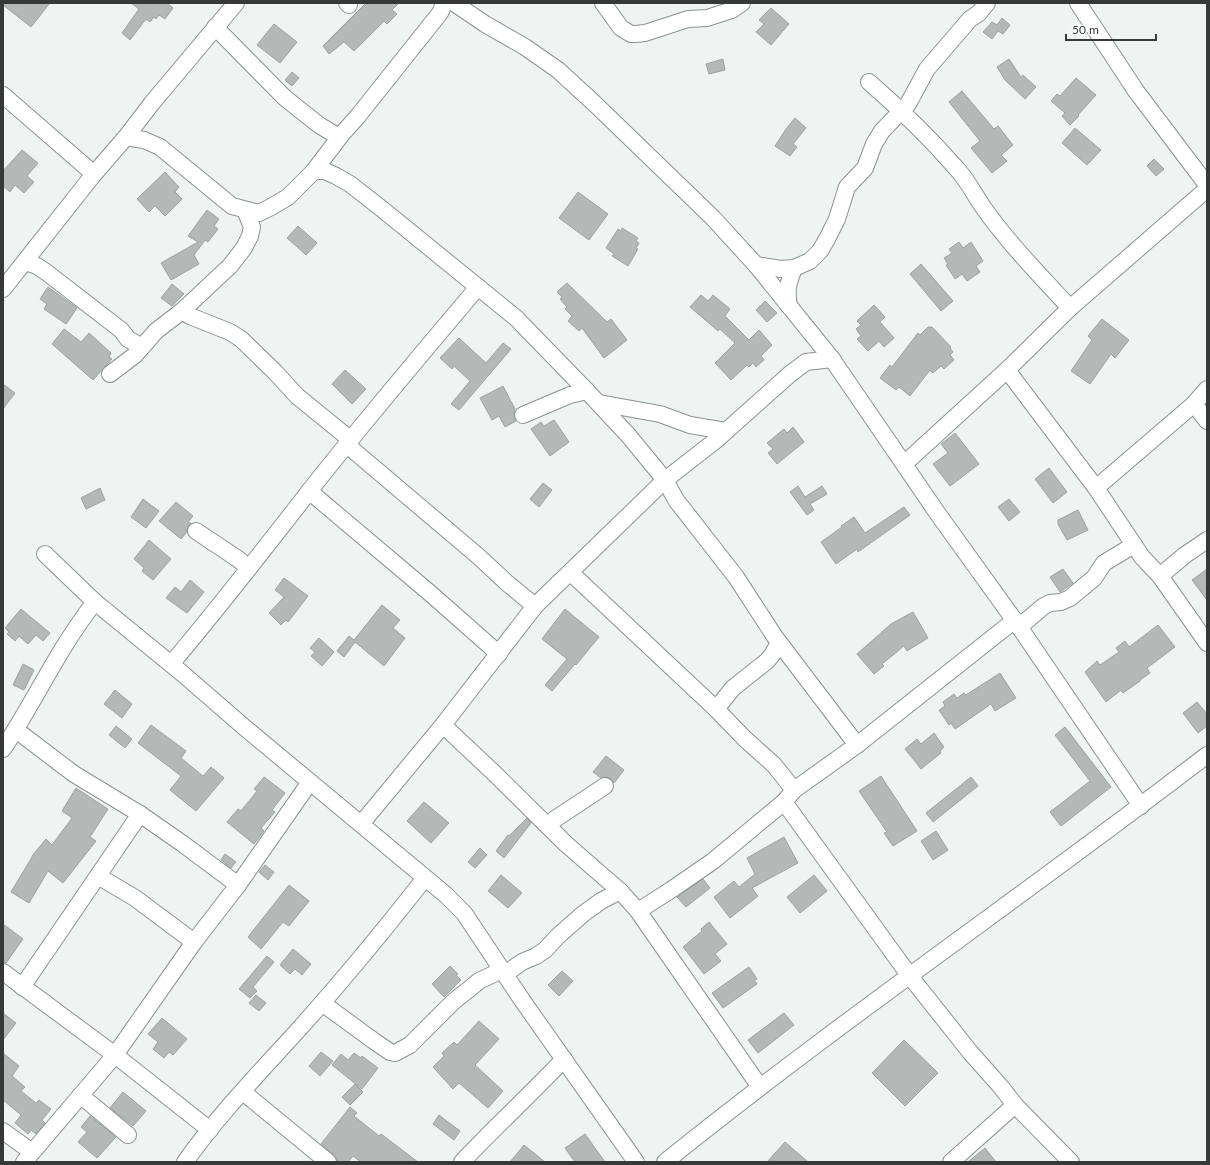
<svg xmlns="http://www.w3.org/2000/svg" width="1210" height="1165" viewBox="0 0 1210 1165" font-family="Lato,sans-serif">
  <rect width="100%" height="100%" fill="#eff4f3"/>
  <g fill="#b4b9b8" stroke="#9ea2a2">
    <polygon points="3,3 50,3 31,27 3,5"/>
    <polygon points="131,3 167,3 173,8 165,19 159,15 156,19 154,17 150,22 146,19 130,40 122,33 139,9"/>
    <polygon points="366,3 399,3 392,10 397,14 387,24 384,21 354,51 344,42 329,54 323,46"/>
    <polygon points="771,8 789,24 771,45 756,32 764,24 759,20"/>
    <polygon points="1002,18 1010,25 1003,34 998,31 992,39 983,32 992,22 997,25"/>
    <polygon points="274,24 297,42 280,63 257,45"/>
    <polygon points="723,59 725,70 709,74 706,64"/>
    <polygon points="1009,59 1021,77 1023,75 1036,87 1025,99 1005,80 997,67"/>
    <polygon points="292,72 299,78 292,86 285,80"/>
    <polygon points="1076,78 1096,95 1078,115 1079,116 1070,125 1062,116 1065,113 1051,101 1057,94 1060,96"/>
    <polygon points="962,91 994,129 998,126 1013,145 1001,155 1007,161 992,173 971,148 980,141 949,102"/>
    <polygon points="795,118 806,128 793,144 797,147 790,156 775,146 786,129"/>
    <polygon points="1075,128 1101,150 1087,165 1062,143"/>
    <polygon points="22,150 38,163 27,176 34,182 24,193 15,185 10,192 3,186 3,171"/>
    <polygon points="1154,159 1164,169 1156,176 1147,166"/>
    <polygon points="165,172 179,187 175,192 182,199 165,216 155,206 149,212 137,199"/>
    <polygon points="578,192 608,214 589,240 559,218"/>
    <polygon points="207,210 219,219 214,226 218,229 208,242 205,240 194,255 199,264 171,280 161,263 198,242 188,236"/>
    <polygon points="298,226 317,243 306,255 287,238"/>
    <polygon points="622,228 638,238 636,241 639,243 636,248 638,249 628,266 612,256 614,254 606,248 618,229 621,231"/>
    <polygon points="959,242 963,248 971,242 983,261 976,266 980,272 967,281 962,274 955,279 946,265 948,264 944,258 952,253 949,249"/>
    <polygon points="921,264 953,301 941,311 910,274"/>
    <polygon points="567,283 607,322 611,319 627,340 604,358 582,328 579,331 568,321 572,316 565,309 567,307 560,299 562,297 557,292"/>
    <polygon points="172,284 184,294 172,306 161,298"/>
    <polygon points="48,287 77,308 66,324 44,309 47,304 40,299"/>
    <polygon points="701,295 708,301 713,295 730,309 725,316 749,340 759,330 772,345 761,356 764,360 756,367 753,363 749,367 747,365 731,380 715,363 735,343 720,329 718,331 690,307"/>
    <polygon points="765,301 777,313 767,322 756,310"/>
    <polygon points="874,305 885,317 880,322 894,338 884,347 879,341 868,351 857,339 861,336 856,329 861,325 857,321"/>
    <polygon points="1102,319 1129,340 1115,358 1111,354 1090,384 1071,371 1092,340 1088,336"/>
    <polygon points="928,327 932,327 951,347 950,348 953,352 950,355 954,360 944,369 941,366 933,373 930,370 910,396 899,387 896,390 880,378 890,365 892,367 918,333 920,335"/>
    <polygon points="64,329 81,342 89,333 111,353 109,357 112,359 93,380 52,344"/>
    <polygon points="459,338 486,363 503,343 511,349 459,410 451,404 470,381 454,366 452,369 440,358"/>
    <polygon points="345,370 366,389 352,404 332,384"/>
    <polygon points="3,384 15,393 3,409"/>
    <polygon points="503,386 515,409 514,414 516,421 505,427 499,416 492,420 480,398"/>
    <polygon points="554,420 569,442 550,456 531,429 541,422 544,426"/>
    <polygon points="793,427 804,442 777,464 768,453 773,449 767,443 784,429 787,433"/>
    <polygon points="955,433 979,464 950,486 933,464 948,453 941,444"/>
    <polygon points="1049,468 1067,492 1053,503 1035,479"/>
    <polygon points="543,483 552,490 539,507 530,499"/>
    <polygon points="798,486 805,497 822,486 827,494 810,504 814,510 807,515 790,492"/>
    <polygon points="100,488 105,500 86,509 81,498"/>
    <polygon points="143,499 159,511 146,528 131,517"/>
    <polygon points="1009,499 1020,512 1009,521 998,507"/>
    <polygon points="176,502 193,516 188,522 191,523 188,526 187,532 181,539 159,521"/>
    <polygon points="904,507 910,515 858,552 857,549 836,564 821,542 842,527 841,526 854,517 865,533"/>
    <polygon points="1078,510 1088,530 1067,540 1058,524 1058,520"/>
    <polygon points="149,540 171,559 153,580 142,571 144,568 134,559"/>
    <polygon points="1063,569 1073,583 1060,592 1050,577"/>
    <polygon points="1207,569 1207,600 1192,580"/>
    <polygon points="284,578 308,596 288,622 286,620 281,625 269,613 284,597 275,590"/>
    <polygon points="190,580 204,592 187,613 166,598 175,587 181,592"/>
    <polygon points="382,605 400,620 393,628 405,638 384,666 355,642 344,657 337,651 349,636 354,640"/>
    <polygon points="21,609 50,633 43,641 36,635 28,644 19,636 15,641 7,634 9,632 5,628"/>
    <polygon points="565,609 599,637 576,665 575,664 552,691 545,685 567,659 542,639"/>
    <polygon points="913,612 928,638 907,651 904,646 882,664 884,666 874,674 857,654 891,624"/>
    <polygon points="1158,625 1175,647 1147,668 1150,673 1140,680 1140,681 1123,693 1121,690 1106,702 1085,672 1097,661 1100,665 1119,652 1116,648 1125,641 1129,647"/>
    <polygon points="319,638 334,652 322,666 311,656 315,652 310,648"/>
    <polygon points="23,664 34,670 24,690 13,685"/>
    <polygon points="1000,673 1016,698 995,711 991,704 955,729 951,723 949,725 939,710 945,706 943,702 954,694 957,698 964,693 966,695"/>
    <polygon points="115,690 132,704 122,718 104,704"/>
    <polygon points="1197,702 1207,714 1207,726 1198,733 1183,713"/>
    <polygon points="151,725 186,751 181,758 203,776 211,767 224,778 196,811 170,790 181,776 138,743"/>
    <polygon points="116,726 132,739 125,748 109,735"/>
    <polygon points="1065,727 1111,787 1061,826 1050,812 1090,781 1055,735"/>
    <polygon points="934,733 944,747 940,751 941,753 921,769 905,749 917,739 921,744"/>
    <polygon points="606,756 624,770 614,783 610,778 605,777 601,778 593,772"/>
    <polygon points="881,776 917,831 893,846 884,833 887,832 859,791"/>
    <polygon points="264,777 285,793 272,810 275,812 261,828 264,831 254,844 227,822 238,809 241,811 257,791 254,789"/>
    <polygon points="971,777 978,786 933,822 926,813"/>
    <polygon points="76,788 108,809 90,837 96,841 63,883 48,871 29,903 11,892 32,857 32,856 46,839 52,845 72,818 62,811"/>
    <polygon points="424,802 449,823 431,843 407,821"/>
    <polygon points="527,818 531,823 504,858 496,851 508,835 509,836"/>
    <polygon points="936,831 948,850 933,860 921,841"/>
    <polygon points="784,837 798,863 752,888 758,896 730,918 714,897 734,881 739,887 755,874 747,858"/>
    <polygon points="480,848 487,855 475,868 468,862"/>
    <polygon points="225,854 236,862 231,868 221,860"/>
    <polygon points="265,865 274,872 268,880 259,872"/>
    <polygon points="501,875 522,893 508,908 488,891"/>
    <polygon points="814,875 827,891 800,913 787,897"/>
    <polygon points="703,879 710,888 686,907 677,897"/>
    <polygon points="289,885 309,901 289,926 283,922 261,949 248,937"/>
    <polygon points="709,922 727,944 715,954 721,961 704,974 683,947 702,931 701,929"/>
    <polygon points="3,924 23,939 6,963 3,963"/>
    <polygon points="293,949 311,964 302,975 295,969 290,974 280,965"/>
    <polygon points="267,956 274,962 253,987 257,991 250,998 239,989"/>
    <polygon points="450,966 458,974 456,975 461,980 444,997 432,984"/>
    <polygon points="749,967 757,979 754,980 757,984 723,1008 712,993"/>
    <polygon points="562,971 573,981 559,996 548,985"/>
    <polygon points="256,995 266,1003 259,1011 249,1003"/>
    <polygon points="3,1013 16,1023 3,1040"/>
    <polygon points="784,1013 794,1025 758,1053 748,1040"/>
    <polygon points="162,1018 187,1039 173,1055 169,1052 164,1058 153,1049 158,1042 148,1034"/>
    <polygon points="479,1021 499,1039 475,1065 503,1091 488,1108 459,1083 453,1089 433,1067 444,1056 442,1053 454,1042 457,1045"/>
    <polygon points="904,1040 938,1073 905,1106 872,1073"/>
    <polygon points="321,1052 333,1061 320,1076 309,1066"/>
    <polygon points="3,1053 19,1066 12,1076 25,1087 21,1091 36,1103 39,1100 51,1109 42,1120 45,1123 36,1134 31,1130 28,1134 15,1123 21,1115 3,1100"/>
    <polygon points="354,1053 361,1058 362,1056 378,1068 362,1089 332,1065 341,1054 348,1060"/>
    <polygon points="355,1084 363,1092 350,1105 342,1097"/>
    <polygon points="123,1092 146,1111 133,1126 110,1108"/>
    <polygon points="350,1107 357,1113 354,1116 379,1136 381,1134 418,1162 361,1162 353,1156 348,1162 337,1162 334,1155 321,1144"/>
    <polygon points="439,1115 460,1131 454,1140 433,1124"/>
    <polygon points="90,1116 116,1137 97,1158 78,1142 87,1132 81,1127"/>
    <polygon points="585,1134 605,1162 575,1162 565,1148"/>
    <polygon points="785,1142 808,1162 767,1162"/>
    <polygon points="524,1145 545,1162 510,1162"/>
    <polygon points="985,1148 996,1162 968,1162"/>
  </g>
  <g fill="none" stroke-linecap="round" stroke-linejoin="round">
    <g stroke="#8c9191" stroke-width="18">
      <g id="minor">
        <polyline points="347,3 349,5"/>
        <polyline points="454,3 485,24 525,47 558,70 595,104 713,218 756,265 832,359 938,514 1020,628 1141,806"/>
        <polyline points="603,3 621,28 631,34 635,34 645,33 688,19 707,18 732,10 742,3"/>
        <polyline points="1078,3 1136,91 1207,185"/>
        <polyline points="215,27 285,98 319,125 339,137"/>
        <path d="M869 82C900 109 930 138 957 169 968 181 974 194 983 207 1008 243 1041 276 1070 308"/>
        <polyline points="3,95 94,174"/>
        <polyline points="126,137 144,140 160,147 232,206 259,213 271,207 288,197 313,172 342,134 358,116 440,13 443,6 443,3"/>
        <polyline points="314,171 325,171 336,176 350,184 382,209 516,318 584,388 628,435 665,480 676,500 736,577 775,637 857,745"/>
        <polyline points="25,262 37,266 46,272 121,330 128,339 142,347"/>
        <polyline points="756,265 781,269 794,268 810,261 820,251 827,239 837,219 847,187 865,168 874,144 882,131 908,104 927,69 970,19 979,13 987,3"/>
        <polyline points="3,289 94,174 126,137 152,103 236,3"/>
        <path d="M789 306C786 288 788 284 794 268"/>
        <polyline points="182,311 190,316 230,332 241,339 275,372 297,396 351,440"/>
        <polyline points="1007,370 1096,488 1142,557 1160,576 1207,643"/>
        <polyline points="110,374 135,355 156,331 182,311 230,266 244,248 250,236 252,227 245,210"/>
        <polyline points="599,403 660,414 690,425 726,431"/>
        <polyline points="1194,404 1207,421"/>
        <polyline points="523,415 570,395 587,391"/>
        <polyline points="347,445 478,556 507,583 535,606"/>
        <polyline points="904,464 1007,370 1070,308 1207,189"/>
        <polyline points="1096,488 1194,404 1207,389"/>
        <polyline points="309,491 431,594 499,654"/>
        <polyline points="196,531 238,559 249,568"/>
        <polyline points="45,554 95,602 183,674 244,727 446,895 464,913 522,1000 636,1162"/>
        <polyline points="571,573 716,709 744,738 774,765 794,790"/>
        <polyline points="1160,576 1185,555 1207,540"/>
        <polyline points="1020,628 1026,621 1044,606 1050,603 1061,602 1070,598 1094,578 1104,563 1134,545"/>
        <path d="M171 664C217 610 260 554 304 498 360 426 419 357 478 287"/>
        <polyline points="716,709 733,688 767,661 772,655 779,643"/>
        <polyline points="443,725 494,773 566,844 620,891 638,911 760,1087"/>
        <polyline points="16,730 74,774 140,814 183,844 238,885"/>
        <path d="M3 749C35 701 59 647 95 602"/>
        <polyline points="784,802 909,975 970,1052 1001,1087 1015,1105 951,1162"/>
        <polyline points="361,824 443,725 535,606 665,480 715,441 790,374 806,362 832,359"/>
        <polyline points="548,826 555,819 605,786"/>
        <polyline points="98,876 135,898 194,942"/>
        <polyline points="638,911 671,890 713,861 784,802 794,790 857,745 1015,620"/>
        <polyline points="3,972 115,1055 210,1130"/>
        <polyline points="505,974 522,962 536,956 545,950 558,936 583,914 601,901 620,891"/>
        <polyline points="22,987 140,814"/>
        <polyline points="322,1003 374,1041 390,1052 395,1053 410,1045 454,1001 468,990 479,981 502,970"/>
        <polyline points="243,1092 328,1162"/>
        <polyline points="80,1096 91,1104 128,1135"/>
        <polyline points="1015,1105 1071,1162"/>
        <polyline points="3,1131 32,1152"/>
        <polyline points="24,1162 115,1055 194,942 238,885 310,782"/>
        <path d="M185 1162C219 1114 261 1071 300 1028 344 979 385 929 425 878"/>
        <path d="M462 1162C495 1127 531 1094 564 1059"/>
        <path d="M665 1162C841 1020 1028 893 1207 755"/>
      </g>
    </g>
    <use href="#minor" stroke="#fff" stroke-width="16"/>
  </g>
  <rect width="1210" height="1165" fill="none" stroke="#373939" stroke-width="8"/>
  <path d="M1066 34v6h90v-6" fill="none" stroke="#373939" stroke-width="2"/>
  <text x="1072" y="34" font-size="12" fill="#373939" stroke="#ffffff" stroke-width="3" paint-order="stroke">50 m</text>
</svg>
